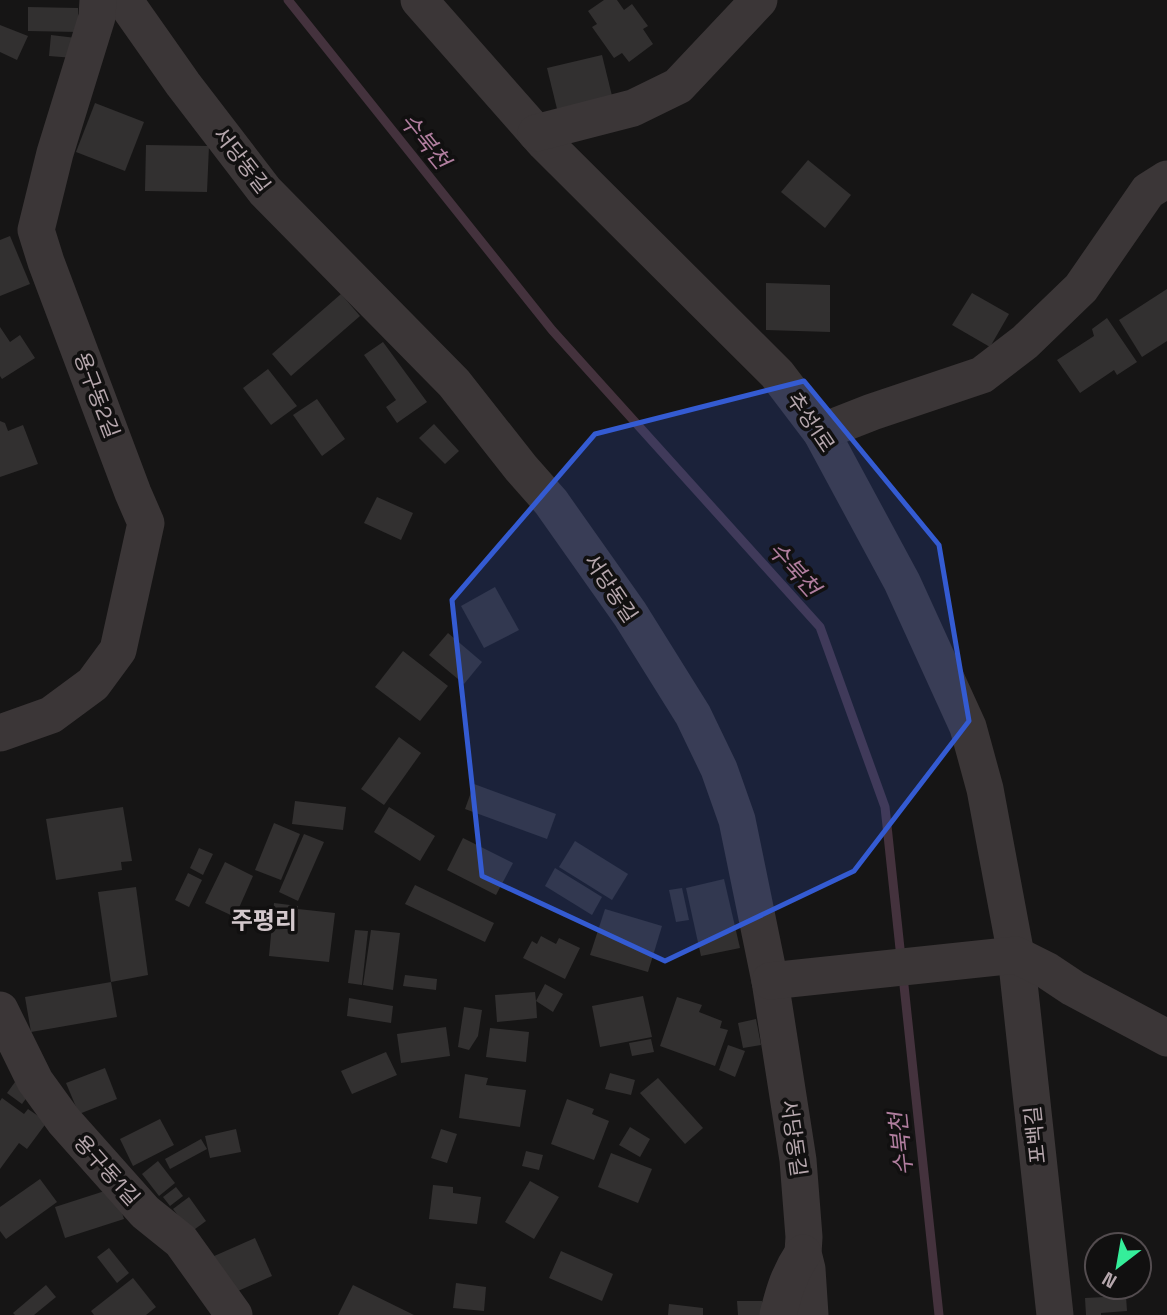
<svg xmlns="http://www.w3.org/2000/svg" width="1167" height="1315" viewBox="0 0 1167 1315" font-family="'Space Grotesk','Noto Sans KR',sans-serif">
  <rect width="100%" height="100%" fill="#161515"/>
  <g fill="none" stroke-linecap="round" stroke-linejoin="round">
    <g stroke="#44323d" stroke-width="9">
      <polyline points="288,0 552,330 820,627 885,807 901,958"/>
      <polyline points="903,976 939,1315"/>
    </g>
  </g>
  <g fill="#323030">
    <polygon points="604,0 617,0 624,10 632,4 648,26 643,29 653,44 629,62 622,53 614,58 592,27 597,24 588,11"/>
    <polygon points="28,7 78,8 78,32 28,31"/>
    <polygon points="0,25 28,36 17,60 0,52"/>
    <polygon points="51,35 76,38 74,58 49,56"/>
    <polygon points="602,55 613,100 558,113 547,68"/>
    <polygon points="95,103 144,122 125,171 76,152"/>
    <polygon points="146,145 209,146 207,192 145,191"/>
    <polygon points="808,160 851,195 825,228 781,192"/>
    <polygon points="10,236 30,284 0,296 0,240"/>
    <polygon points="766,283 830,285 830,332 766,330"/>
    <polygon points="1167,289 1167,341 1142,357 1119,320"/>
    <polygon points="972,293 1009,314 990,347 952,325"/>
    <polygon points="341,294 360,316 291,376 272,354"/>
    <polygon points="1107,318 1137,362 1117,375 1114,370 1080,393 1057,360 1094,336 1092,329"/>
    <polygon points="0,327 10,342 20,335 35,358 2,379 0,376"/>
    <polygon points="383,342 427,402 397,423 386,407 396,400 364,355"/>
    <polygon points="268,369 297,406 271,425 243,388"/>
    <polygon points="317,399 345,439 322,456 293,415"/>
    <polygon points="0,421 5,423 8,431 23,425 38,464 0,477"/>
    <polygon points="434,424 459,451 445,464 419,438"/>
    <polygon points="377,497 413,513 401,540 364,523"/>
    <polygon points="495,587 519,630 484,648 461,606"/>
    <polygon points="448,633 482,662 464,684 429,655"/>
    <polygon points="403,651 448,686 420,721 375,687"/>
    <polygon points="399,737 421,753 384,805 361,789"/>
    <polygon points="474,784 556,814 547,839 465,809"/>
    <polygon points="295,801 346,807 343,830 292,824"/>
    <polygon points="123,807 132,861 121,862 122,870 56,880 46,819"/>
    <polygon points="389,807 435,836 420,861 374,832"/>
    <polygon points="274,823 300,834 281,880 255,870"/>
    <polygon points="304,834 324,842 298,901 279,892"/>
    <polygon points="463,838 513,863 496,895 447,870"/>
    <polygon points="575,841 628,874 612,900 559,867"/>
    <polygon points="199,848 213,854 203,875 190,868"/>
    <polygon points="225,862 253,876 235,917 205,903"/>
    <polygon points="555,868 602,897 592,915 545,886"/>
    <polygon points="188,873 202,880 189,907 175,900"/>
    <polygon points="724,879 740,948 701,956 686,888"/>
    <polygon points="415,885 494,923 485,942 405,904"/>
    <polygon points="136,887 148,975 111,982 98,892"/>
    <polygon points="682,888 689,920 676,922 669,890"/>
    <polygon points="274,903 298,906 298,909 335,913 329,962 269,956"/>
    <polygon points="605,909 662,926 648,972 590,955"/>
    <polygon points="355,930 368,931 362,985 348,983"/>
    <polygon points="371,930 400,933 393,990 363,985"/>
    <polygon points="541,936 556,944 559,938 580,948 565,979 523,958 532,941 537,944"/>
    <polygon points="405,975 437,979 436,990 403,986"/>
    <polygon points="111,982 117,1017 31,1032 25,997"/>
    <polygon points="545,984 563,994 553,1012 536,1001 537,1018 497,1022 495,995 535,992 536,1001"/>
    <polygon points="643,996 652,1037 600,1047 592,1006"/>
    <polygon points="677,997 702,1005 699,1012 722,1021 720,1028 728,1030 715,1066 660,1046"/>
    <polygon points="349,998 393,1006 391,1023 347,1016"/>
    <polygon points="464,1007 482,1010 478,1036 469,1050 458,1047"/>
    <polygon points="756,1019 761,1045 743,1048 738,1023"/>
    <polygon points="446,1027 450,1056 401,1063 397,1034"/>
    <polygon points="490,1028 529,1032 526,1062 486,1057"/>
    <polygon points="651,1039 654,1052 632,1056 629,1043"/>
    <polygon points="728,1045 745,1051 735,1077 719,1070"/>
    <polygon points="386,1052 397,1075 352,1094 341,1071"/>
    <polygon points="105,1068 117,1099 79,1114 66,1083"/>
    <polygon points="610,1073 635,1080 631,1095 605,1089"/>
    <polygon points="465,1074 488,1078 486,1085 526,1090 520,1127 459,1118"/>
    <polygon points="658,1078 703,1128 685,1144 640,1093"/>
    <polygon points="15,1082 30,1093 22,1104 7,1093"/>
    <polygon points="2,1098 24,1114 28,1109 47,1122 27,1149 19,1143 0,1169 0,1101"/>
    <polygon points="567,1099 594,1109 592,1114 609,1121 594,1160 551,1144"/>
    <polygon points="160,1119 174,1145 133,1166 120,1139"/>
    <polygon points="630,1127 650,1139 640,1157 619,1145"/>
    <polygon points="236,1129 241,1152 210,1158 205,1136"/>
    <polygon points="441,1129 457,1134 447,1163 431,1158"/>
    <polygon points="201,1139 207,1149 170,1169 165,1159"/>
    <polygon points="526,1151 543,1155 539,1170 522,1166"/>
    <polygon points="611,1153 652,1169 638,1203 598,1187"/>
    <polygon points="158,1161 175,1183 159,1196 142,1174"/>
    <polygon points="40,1179 57,1202 6,1239 0,1231 0,1207"/>
    <polygon points="530,1181 559,1197 534,1239 505,1222"/>
    <polygon points="433,1185 453,1187 453,1193 481,1197 477,1224 429,1219"/>
    <polygon points="176,1187 183,1196 170,1206 163,1197"/>
    <polygon points="114,1188 124,1219 65,1238 55,1207"/>
    <polygon points="189,1197 206,1221 191,1232 173,1209"/>
    <polygon points="255,1238 272,1276 229,1295 212,1257"/>
    <polygon points="109,1248 129,1273 117,1283 97,1257"/>
    <polygon points="561,1251 613,1274 602,1301 549,1278"/>
    <polygon points="133,1278 156,1307 146,1315 94,1315 91,1311"/>
    <polygon points="456,1283 486,1287 484,1311 453,1308"/>
    <polygon points="46,1285 56,1297 34,1315 15,1315 13,1313"/>
    <polygon points="353,1285 414,1315 338,1315"/>
    <polygon points="1126,1296 1127,1311 1101,1313 1101,1315 1086,1315 1085,1298"/>
    <polygon points="737,1301 762,1301 762,1315 738,1315"/>
    <polygon points="669,1304 703,1308 703,1315 668,1315"/>
  </g>
  <g fill="none" stroke-linecap="round" stroke-linejoin="round">
    <g stroke="#3b3637" stroke-width="37">
      <polyline points="124,0 183,84 265,191 454,383 521,468 551,502 630,614 693,715 719,769 737,820 770,981 798,1160 804,1237 803,1253 807,1269 810,1315"/>
      <polyline points="419,0 545,143 777,374 821,432 902,582 968,727 985,789 1016,955 1055,1315"/>
      <polyline points="536,133 633,108 678,86 759,0"/>
      <polyline points="821,432 872,412 982,375 1025,342 1081,288 1148,191 1167,179"/>
      <polyline points="0,733 51,715 93,684 118,650 146,523 133,493 46,262 36,230 55,153 97,17 98,0"/>
      <polyline points="770,981 1016,955 1046,970 1073,988 1167,1038"/>
      <polyline points="0,1010 35,1081 64,1121 145,1212 181,1241 234,1315"/>
      <path d="M778 1315C784 1291 789 1274 803 1253"/>
    </g>
  </g>
  <path fill="#345bd2" fill-opacity="0.2" stroke="#345bd2" stroke-width="5" stroke-linejoin="round" d="M804 381 939 545 969 721 854 871 665 961 482 876 452 600 595 434Z"/>
  <g text-anchor="middle" dominant-baseline="central" stroke-width="7" stroke-linejoin="round" paint-order="stroke">
    <g font-size="21" fill="#b6a7ad" stroke="#111010">
      <text transform="translate(242 160) rotate(52)">서당동길</text>
      <text transform="translate(97 395) rotate(69)">용구동2길</text>
      <text transform="translate(811 422) rotate(56)">추성1로</text>
      <text transform="translate(611 588) rotate(56)">서당동길</text>
      <text transform="translate(1035 1135) rotate(-96)">포백길</text>
      <text transform="translate(794 1138) rotate(82)">서당동길</text>
      <text transform="translate(107 1170) rotate(48)">용구동1길</text>
    </g>
    <g font-size="23" font-style="italic" fill="#b17e9f" stroke="#111010">
      <text transform="translate(425 141) rotate(51)">수북천</text>
      <text transform="translate(794 569) rotate(48)">수북천</text>
      <text transform="translate(901 1144) rotate(-96)">수북천</text>
    </g>
    <g font-size="24" font-weight="bold" fill="#d3c8cc" stroke="#111010">
      <text x="264" y="920">주평리</text>
    </g>
  </g>
  <g transform="translate(1118 1266) rotate(211)"><circle r="33" fill="#111010" stroke="#534c4f" stroke-width="2"/>
  <path d="M0-5L12 26L0 18L-12 26Z" fill="#35ee9a"/>
  <text y="-10" font-size="19" font-weight="bold" text-anchor="middle" fill="#b6a7ad">N</text>
  </g>
</svg>
